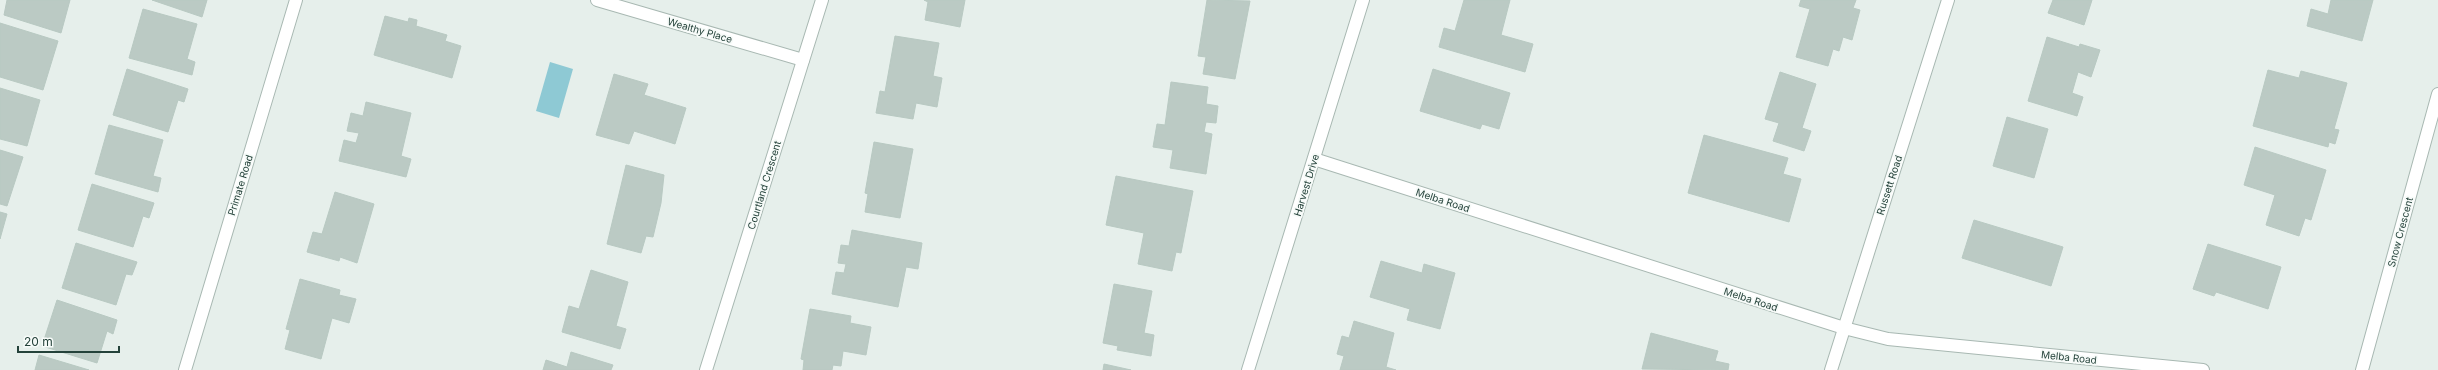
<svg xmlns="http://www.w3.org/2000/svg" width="2438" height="370" viewBox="0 0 2438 370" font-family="Inter,sans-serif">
  <rect width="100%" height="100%" fill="#e6efeb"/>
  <polygon fill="#8ec9d4" points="550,62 573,69 559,118 536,111"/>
  <g fill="#bbcac4" stroke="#b8c9c2">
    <polygon points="7,0 70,0 61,33 4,15"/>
    <polygon points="152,0 207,0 202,17"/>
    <polygon points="965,0 960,27 925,20 928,2 924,0"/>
    <polygon points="1207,0 1250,1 1235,79 1203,74 1206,57 1198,56"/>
    <polygon points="1464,0 1510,0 1501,35 1533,44 1525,72 1439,47 1444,28 1455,31"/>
    <polygon points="1801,0 1856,0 1853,8 1860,10 1852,40 1843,37 1839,51 1833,49 1828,66 1796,57 1810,9 1799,6"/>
    <polygon points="2053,0 2092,0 2084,25 2048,13"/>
    <polygon points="2331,0 2373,0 2362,41 2307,26 2311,9 2328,14"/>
    <polygon points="143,9 197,24 187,59 195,62 192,75 129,58"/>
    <polygon points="385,16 408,22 409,18 417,20 416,26 447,35 445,41 461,46 452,78 374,55"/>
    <polygon points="0,23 58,41 43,90 0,77"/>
    <polygon points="895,36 939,43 933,76 942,78 937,107 916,103 913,119 876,113 880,91 885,92"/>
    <polygon points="2047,37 2079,47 2080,44 2100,50 2091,77 2078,72 2072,93 2083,97 2077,116 2028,101"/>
    <polygon points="127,69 188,89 184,102 178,100 168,132 113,115"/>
    <polygon points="1433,69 1510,93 1499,129 1482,124 1480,129 1420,111"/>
    <polygon points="2268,70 2299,78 2301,71 2347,83 2334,129 2339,130 2335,144 2329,142 2328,147 2253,126"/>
    <polygon points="1780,72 1816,84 1802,128 1811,131 1804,151 1773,141 1779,123 1765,119"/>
    <polygon points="614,74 648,84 644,95 686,108 675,144 634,131 629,144 596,135"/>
    <polygon points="1171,82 1208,87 1206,104 1218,106 1216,123 1206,122 1204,132 1212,134 1206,174 1170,168 1173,150 1153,147 1157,124 1165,125"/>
    <polygon points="0,88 40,100 27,146 0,139"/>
    <polygon points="366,102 411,113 401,156 411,159 406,177 339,161 344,140 356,143 359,133 347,131 351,113 363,116"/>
    <polygon points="2007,117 2048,129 2034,178 1993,166"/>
    <polygon points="109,125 163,140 153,176 161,178 158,192 95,174"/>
    <polygon points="1704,135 1788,158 1783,174 1801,179 1789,222 1688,193"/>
    <polygon points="874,142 913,149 900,218 865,212 868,194 865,193"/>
    <polygon points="2255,147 2326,170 2311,220 2305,218 2299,236 2266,225 2275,195 2244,185"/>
    <polygon points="0,150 23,157 7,206 0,204"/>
    <polygon points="626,165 664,175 661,203 653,237 646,236 641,253 607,244"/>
    <polygon points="1116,176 1193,191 1181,253 1176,252 1172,271 1138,264 1144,233 1106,225"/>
    <polygon points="92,184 154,203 149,218 143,216 133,247 78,230"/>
    <polygon points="335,192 374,204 357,263 340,257 339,261 307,252 313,232 322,234"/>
    <polygon points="0,212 7,214 0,239"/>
    <polygon points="1974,220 2063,247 2051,286 1962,258"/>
    <polygon points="852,230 922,243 918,269 906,267 898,307 832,294 836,272 844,273 846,264 838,263 841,245 849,246"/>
    <polygon points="76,243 137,262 132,275 126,274 116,305 62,288"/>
    <polygon points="2208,244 2281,267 2268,309 2216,292 2214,296 2193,289"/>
    <polygon points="1381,261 1422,273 1424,264 1455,273 1440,329 1407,320 1410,309 1370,297"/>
    <polygon points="591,270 628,282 616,326 626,329 620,349 562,332 569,306 579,309"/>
    <polygon points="300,279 340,290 339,295 356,299 349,323 332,318 321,359 285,349 290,330 286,329"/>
    <polygon points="1114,284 1152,291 1144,333 1154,335 1151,356 1117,350 1118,346 1103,343"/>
    <polygon points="57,300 117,320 113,334 107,331 97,363 42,346"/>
    <polygon points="810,309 851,316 850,323 871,327 866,355 843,351 841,366 833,365 832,370 803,370 804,360 801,359"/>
    <polygon points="1354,321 1394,333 1386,367 1396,370 1340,370 1344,356 1337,354 1342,336 1349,338"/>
    <polygon points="1651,333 1718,351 1715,361 1729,364 1728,370 1642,369"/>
    <polygon points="571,352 613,365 611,370 543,370 546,360 567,367"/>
    <polygon points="39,355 89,370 35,370"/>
    <polygon points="1104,364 1131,370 1103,370"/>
  </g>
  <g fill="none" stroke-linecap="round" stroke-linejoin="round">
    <g stroke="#a8b8b2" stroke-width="14">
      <g id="street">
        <polyline points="597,0 803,60"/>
        <polyline points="1314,159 1844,328 1888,339 2203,370"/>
        <polyline points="185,370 296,0"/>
        <polyline points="706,370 822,0"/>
        <polyline points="1248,370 1363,0"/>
        <polyline points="1831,370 1948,0"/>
        <polyline points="2362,370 2438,94"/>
      </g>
    </g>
    <use href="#street" stroke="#fff" stroke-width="12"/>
  </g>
  <g text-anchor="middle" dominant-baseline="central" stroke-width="3.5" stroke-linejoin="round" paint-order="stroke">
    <g font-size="10" fill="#24423a" stroke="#f7fbf9">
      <text transform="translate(700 30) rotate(16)">Wealthy Place</text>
      <text transform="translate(240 185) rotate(-73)">Primate Road</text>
      <text transform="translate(764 185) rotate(-73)">Courtland Crescent</text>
      <text transform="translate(1306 185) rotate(-73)">Harvest Drive</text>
      <text transform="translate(1889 185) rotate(-72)">Russett Road</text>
      <text transform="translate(1443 200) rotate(18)">Melba Road</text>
      <text transform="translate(2400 232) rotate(-75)">Snow Crescent</text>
      <text transform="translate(1751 299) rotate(18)">Melba Road</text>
      <text transform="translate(2069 357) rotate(6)">Melba Road</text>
    </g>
  </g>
  <path d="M18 346v6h101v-6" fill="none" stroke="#24423a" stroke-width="2"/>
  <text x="24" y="346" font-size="12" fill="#24423a" stroke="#f7fbf9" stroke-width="3" paint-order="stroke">20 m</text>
</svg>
